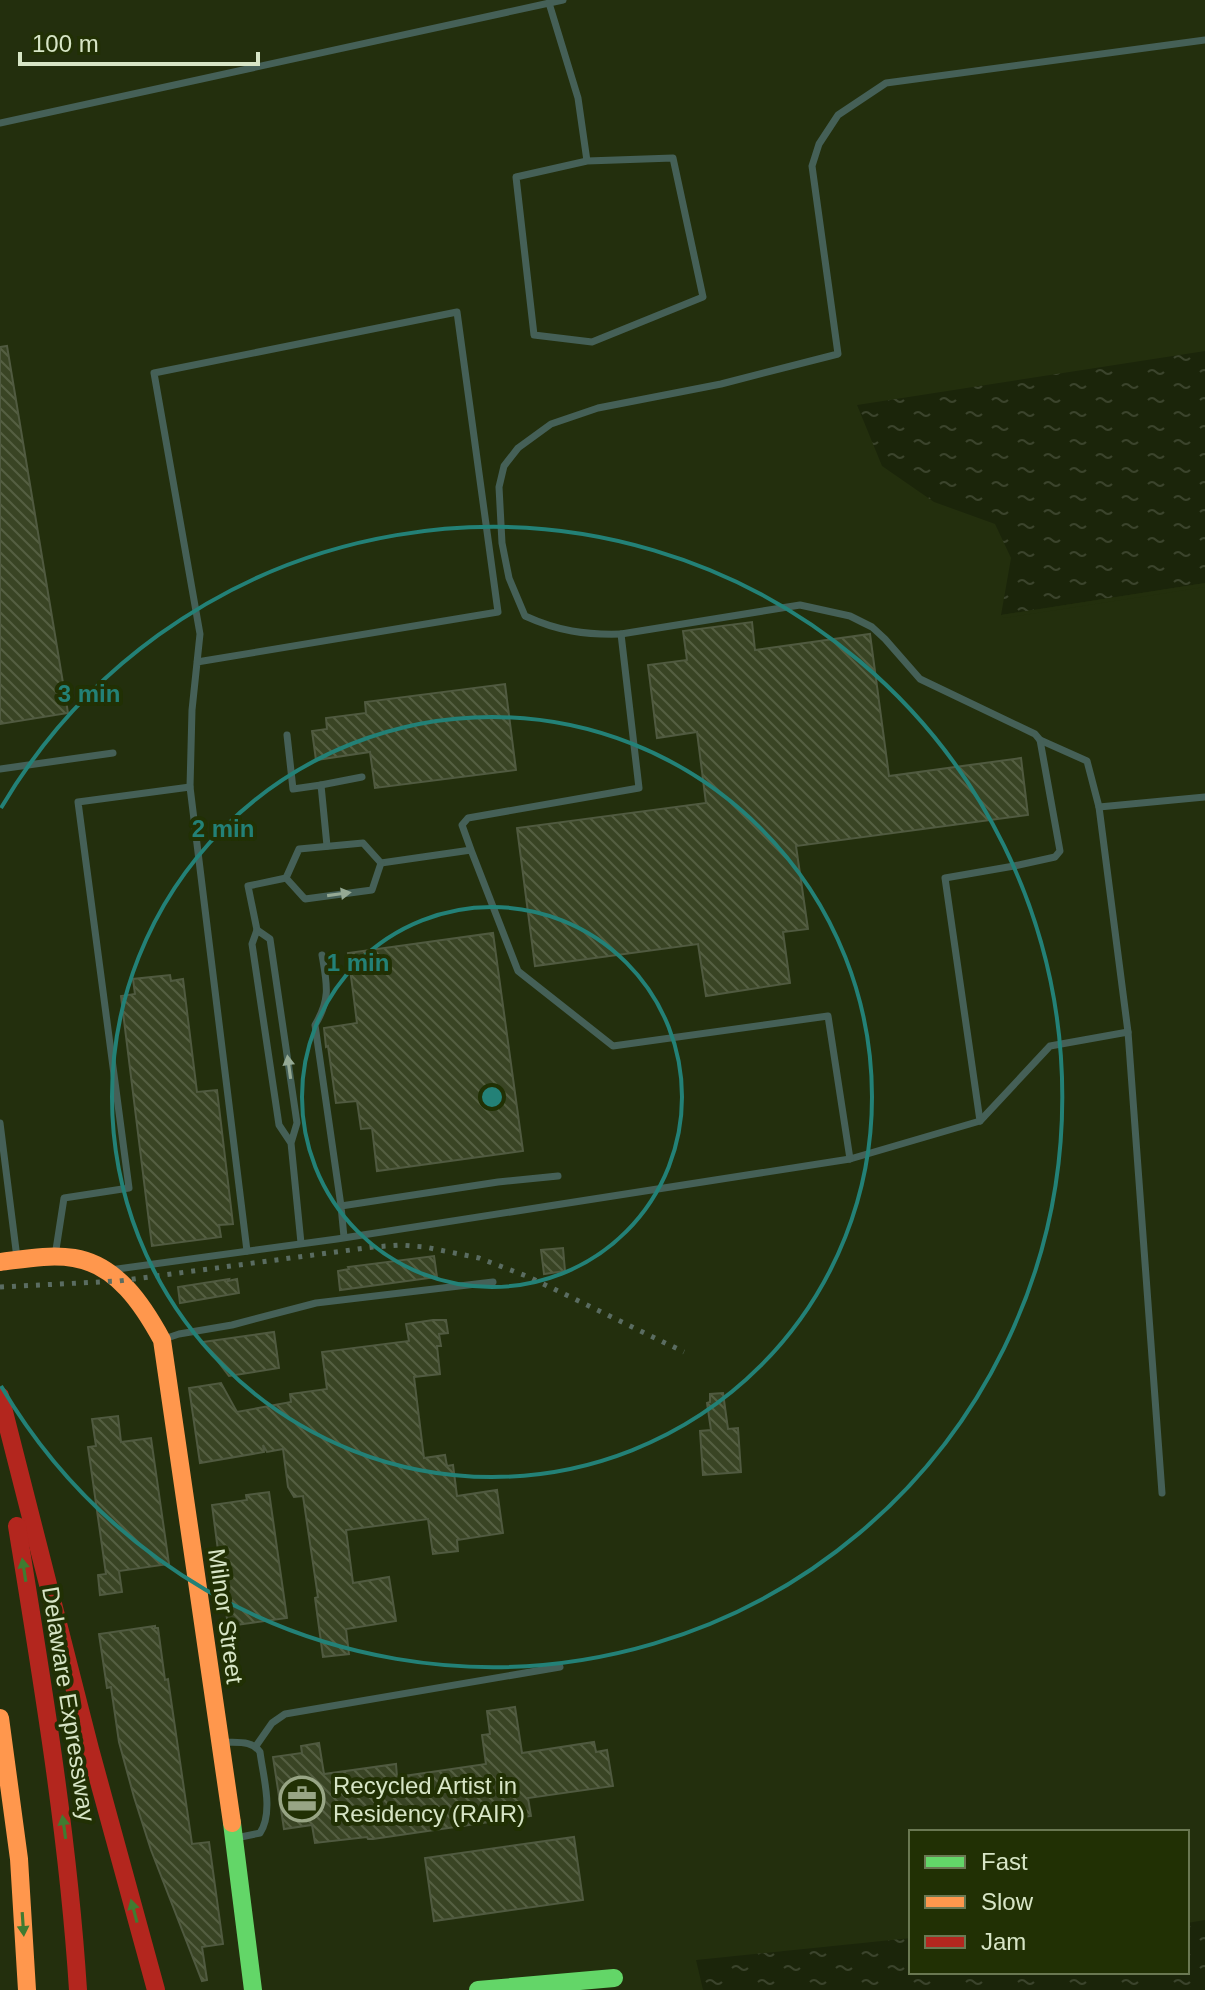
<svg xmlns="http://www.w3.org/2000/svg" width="1205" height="1990" viewBox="0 0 1205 1990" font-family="Arial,sans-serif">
  <defs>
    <pattern id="water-ripples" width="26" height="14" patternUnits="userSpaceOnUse" patternTransform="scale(2)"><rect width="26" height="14" fill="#1b250a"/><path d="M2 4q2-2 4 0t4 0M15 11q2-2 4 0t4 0" fill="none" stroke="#3b442c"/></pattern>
    <pattern id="building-back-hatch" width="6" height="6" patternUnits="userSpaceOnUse" patternTransform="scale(2)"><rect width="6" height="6" fill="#394424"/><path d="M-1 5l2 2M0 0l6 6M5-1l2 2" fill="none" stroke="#555f42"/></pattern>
  </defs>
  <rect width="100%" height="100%" fill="#232f0d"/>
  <g fill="url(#water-ripples)">
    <polygon points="1205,351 1205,583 1001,615 1011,558 995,524 934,502 882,466 857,405"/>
    <polygon points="1205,1920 1205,1990 703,1990 696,1960 911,1938 911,1972 1187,1972 1187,1923"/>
  </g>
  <polygon fill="#232f0d" points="1205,583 1205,587 1004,618 1001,615"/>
  <g fill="url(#building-back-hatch)" stroke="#505a40" stroke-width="2">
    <polygon points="7,346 68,713 0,724 0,347"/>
    <polygon points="752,622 755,650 870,634 889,776 1021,758 1028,815 796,846 808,929 783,932 790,983 706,996 698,944 535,966 517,828 706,803 697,732 657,738 648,665 687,660 683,631"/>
    <polygon points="505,684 516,770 375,788 370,752 316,760 312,731 327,729 326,718 366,713 365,702"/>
    <polygon points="493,933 523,1151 377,1171 372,1128 361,1129 357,1101 336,1103 328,1046 326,1047 324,1028 357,1023 348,953"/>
    <polygon points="170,975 171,981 183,979 197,1092 217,1090 233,1224 219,1225 221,1237 152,1246 121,996 135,994 133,979"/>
    <polygon points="563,1248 565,1271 544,1274 541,1250"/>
    <polygon points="434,1256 437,1277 340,1290 338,1271 349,1269 348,1267"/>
    <polygon points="229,1279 228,1281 237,1279 239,1293 180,1303 178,1287"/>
    <polygon points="433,1320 446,1320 448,1333 439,1334 441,1346 437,1346 440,1374 414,1377 424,1458 445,1455 447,1466 453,1465 457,1496 497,1490 503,1533 457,1540 458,1551 433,1554 428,1519 346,1530 353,1583 389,1577 396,1621 346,1629 349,1654 323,1657 315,1598 318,1597 303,1496 294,1497 288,1487 283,1449 267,1452 263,1445 264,1452 200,1463 189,1388 221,1383 237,1412 291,1402 290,1394 327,1389 322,1352 409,1341 406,1324"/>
    <polygon points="274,1332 279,1368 229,1376 203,1342"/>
    <polygon points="723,1393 728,1429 738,1428 741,1472 703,1475 700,1431 711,1430 707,1403 710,1402 710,1394"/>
    <polygon points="118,1416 121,1442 151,1438 169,1564 119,1571 122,1592 100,1595 98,1575 106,1574 88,1447 96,1446 92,1419"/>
    <polygon points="269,1492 287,1618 228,1626 212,1505 247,1500 246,1495"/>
    <polygon points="155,1626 155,1628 158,1628 165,1680 168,1679 192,1844 209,1842 223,1944 202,1947 207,1980 202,1981 151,1850 134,1797 119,1742 111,1687 107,1688 99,1634"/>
    <polygon points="515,1707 522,1753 594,1742 596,1752 607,1750 613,1786 528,1798 531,1816 373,1839 368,1839 367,1837 315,1843 312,1825 284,1829 273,1757 302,1753 301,1746 319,1743 324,1774 396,1764 397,1777 486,1764 482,1735 490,1734 487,1711"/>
    <polygon points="574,1837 583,1900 434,1921 425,1858"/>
  </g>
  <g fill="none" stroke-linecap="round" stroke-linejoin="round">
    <g stroke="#456057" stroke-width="7">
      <polyline points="549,3 578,98 587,161 516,177 534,335 592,342 703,297 673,158 587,161"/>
      <polyline points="0,123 563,0"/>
      <path d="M621 634C585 635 558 631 525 616L509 578 502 543 499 487 504 466 518 448 551 424 598 408 721 384 838 354 812 166 819 144 838 115 886 83 1205 40"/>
      <polyline points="287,735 293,789 321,785 327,846"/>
      <polyline points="1040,740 1087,761 1099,807"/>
      <polyline points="0,769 113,753"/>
      <polyline points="321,785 362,777"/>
      <polyline points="190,787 192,710 200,634 154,373 457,312 498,612 197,662"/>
      <polyline points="381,863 471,850 462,825 468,818 639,788 621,634 800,605 850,616 872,627 885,639 920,679 1035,734 1040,740 1060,851 1055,857 1014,866 945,878 980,1121 850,1159 828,1016 613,1046 518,971 471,850"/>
      <polyline points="286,878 299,849 363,843 381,863"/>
      <polyline points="286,878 305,899 372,890 381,863"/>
      <polyline points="257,930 248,886 286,878"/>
      <path d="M322 955C327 984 331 999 315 1025L341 1206"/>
      <polyline points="1128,1032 1099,807 1205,797"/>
      <polyline points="980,1121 1050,1046 1128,1032 1162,1493"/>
      <polyline points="0,1123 17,1258"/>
      <polyline points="291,1143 279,1125 252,944 257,930 270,939 297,1123 291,1143 301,1243"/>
      <polyline points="344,1237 341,1206 498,1182 558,1176"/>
      <polyline points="55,1256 64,1198 129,1188 78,802 190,787 247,1251"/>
      <polyline points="110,1270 337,1239 850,1159"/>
      <polyline points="164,1339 179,1334 232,1325 316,1303 493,1282"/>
      <path d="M224 1742C237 1743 252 1740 260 1752 263 1776 274 1812 260 1833L236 1838"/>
      <polyline points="256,1746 272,1723 285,1714 560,1667"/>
    </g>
    <g stroke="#63d668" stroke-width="18">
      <polyline points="232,1823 253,1990"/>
      <polyline points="478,1990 614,1978"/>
    </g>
    <g stroke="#ff974d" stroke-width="18">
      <path d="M0 1262C24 1259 50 1254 74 1258 117 1265 143 1305 162 1340L232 1823"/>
      <polyline points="0,1718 19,1859 27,1990"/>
    </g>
    <g stroke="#b3261e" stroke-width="18">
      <polyline points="0,1396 90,1749 156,1990"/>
      <path d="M17 1526C42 1680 68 1834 78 1990"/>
    </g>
    <polyline stroke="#5a6c61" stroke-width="5" stroke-dasharray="4 8" stroke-linecap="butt" points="0,1287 119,1281 373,1247 401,1245 425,1247 479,1258 529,1277 684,1352"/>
  </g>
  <defs><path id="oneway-solid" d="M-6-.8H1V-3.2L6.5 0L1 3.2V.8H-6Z" transform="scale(2)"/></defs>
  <g fill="#95a994">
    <use href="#oneway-solid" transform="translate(339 894) rotate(-8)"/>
    <use href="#oneway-solid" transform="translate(289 1067) rotate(-98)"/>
  </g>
  <g fill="#3f7b31">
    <use href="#oneway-solid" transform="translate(24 1570) rotate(-99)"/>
    <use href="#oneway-solid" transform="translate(64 1827) rotate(-98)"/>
    <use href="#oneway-solid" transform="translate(134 1911) rotate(-105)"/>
    <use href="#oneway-solid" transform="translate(23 1924) rotate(86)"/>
  </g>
  <g fill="none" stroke="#238177" stroke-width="4">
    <circle cx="492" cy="1097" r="190"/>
    <circle cx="492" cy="1097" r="380"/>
    <path d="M1 808A570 570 0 1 1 1 1386"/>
  </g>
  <defs>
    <g id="office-ring" transform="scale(2.3)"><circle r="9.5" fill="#213004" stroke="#98a585" stroke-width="1.5"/><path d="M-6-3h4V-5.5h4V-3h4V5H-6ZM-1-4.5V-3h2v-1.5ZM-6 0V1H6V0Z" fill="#98a585"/></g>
  </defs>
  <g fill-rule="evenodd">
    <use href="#office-ring" x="302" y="1799"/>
  </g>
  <g text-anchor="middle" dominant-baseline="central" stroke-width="8" stroke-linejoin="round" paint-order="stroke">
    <g font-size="24" fill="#d7e5c6" stroke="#213004">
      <text transform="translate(226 1616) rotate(82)">Milnor Street</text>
      <text transform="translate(69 1704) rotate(81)">Delaware Expressway</text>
    </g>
    <g font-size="24" fill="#d7e5c6" stroke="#213004" text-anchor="start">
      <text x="333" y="1785">Recycled Artist in<tspan x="333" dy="28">Residency (RAIR)</tspan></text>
    </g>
  </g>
  <circle cx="492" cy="1097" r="12" fill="#238177" stroke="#213004" stroke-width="4"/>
  <g font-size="24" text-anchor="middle" font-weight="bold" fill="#238177" stroke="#213004" stroke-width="8" stroke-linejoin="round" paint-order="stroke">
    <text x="89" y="702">3 min</text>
    <text x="223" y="837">2 min</text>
    <text x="358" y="971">1 min</text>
  </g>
  <rect x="909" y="1830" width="280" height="144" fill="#213004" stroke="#6a7852" stroke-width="2"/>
  <rect x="925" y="1856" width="40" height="12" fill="#63d668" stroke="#6a7852" stroke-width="2"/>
  <text x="981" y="1870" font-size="24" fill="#d7e5c6">Fast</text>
  <rect x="925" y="1896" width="40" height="12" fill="#ff974d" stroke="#6a7852" stroke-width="2"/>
  <text x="981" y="1910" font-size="24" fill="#d7e5c6">Slow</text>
  <rect x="925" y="1936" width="40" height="12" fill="#b3261e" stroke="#6a7852" stroke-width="2"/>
  <text x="981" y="1950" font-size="24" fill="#d7e5c6">Jam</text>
  <path d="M20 52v12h238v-12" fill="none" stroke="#d7e5c6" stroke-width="4"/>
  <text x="32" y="52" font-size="24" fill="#d7e5c6" stroke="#213004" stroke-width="6" paint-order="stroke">100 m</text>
</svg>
